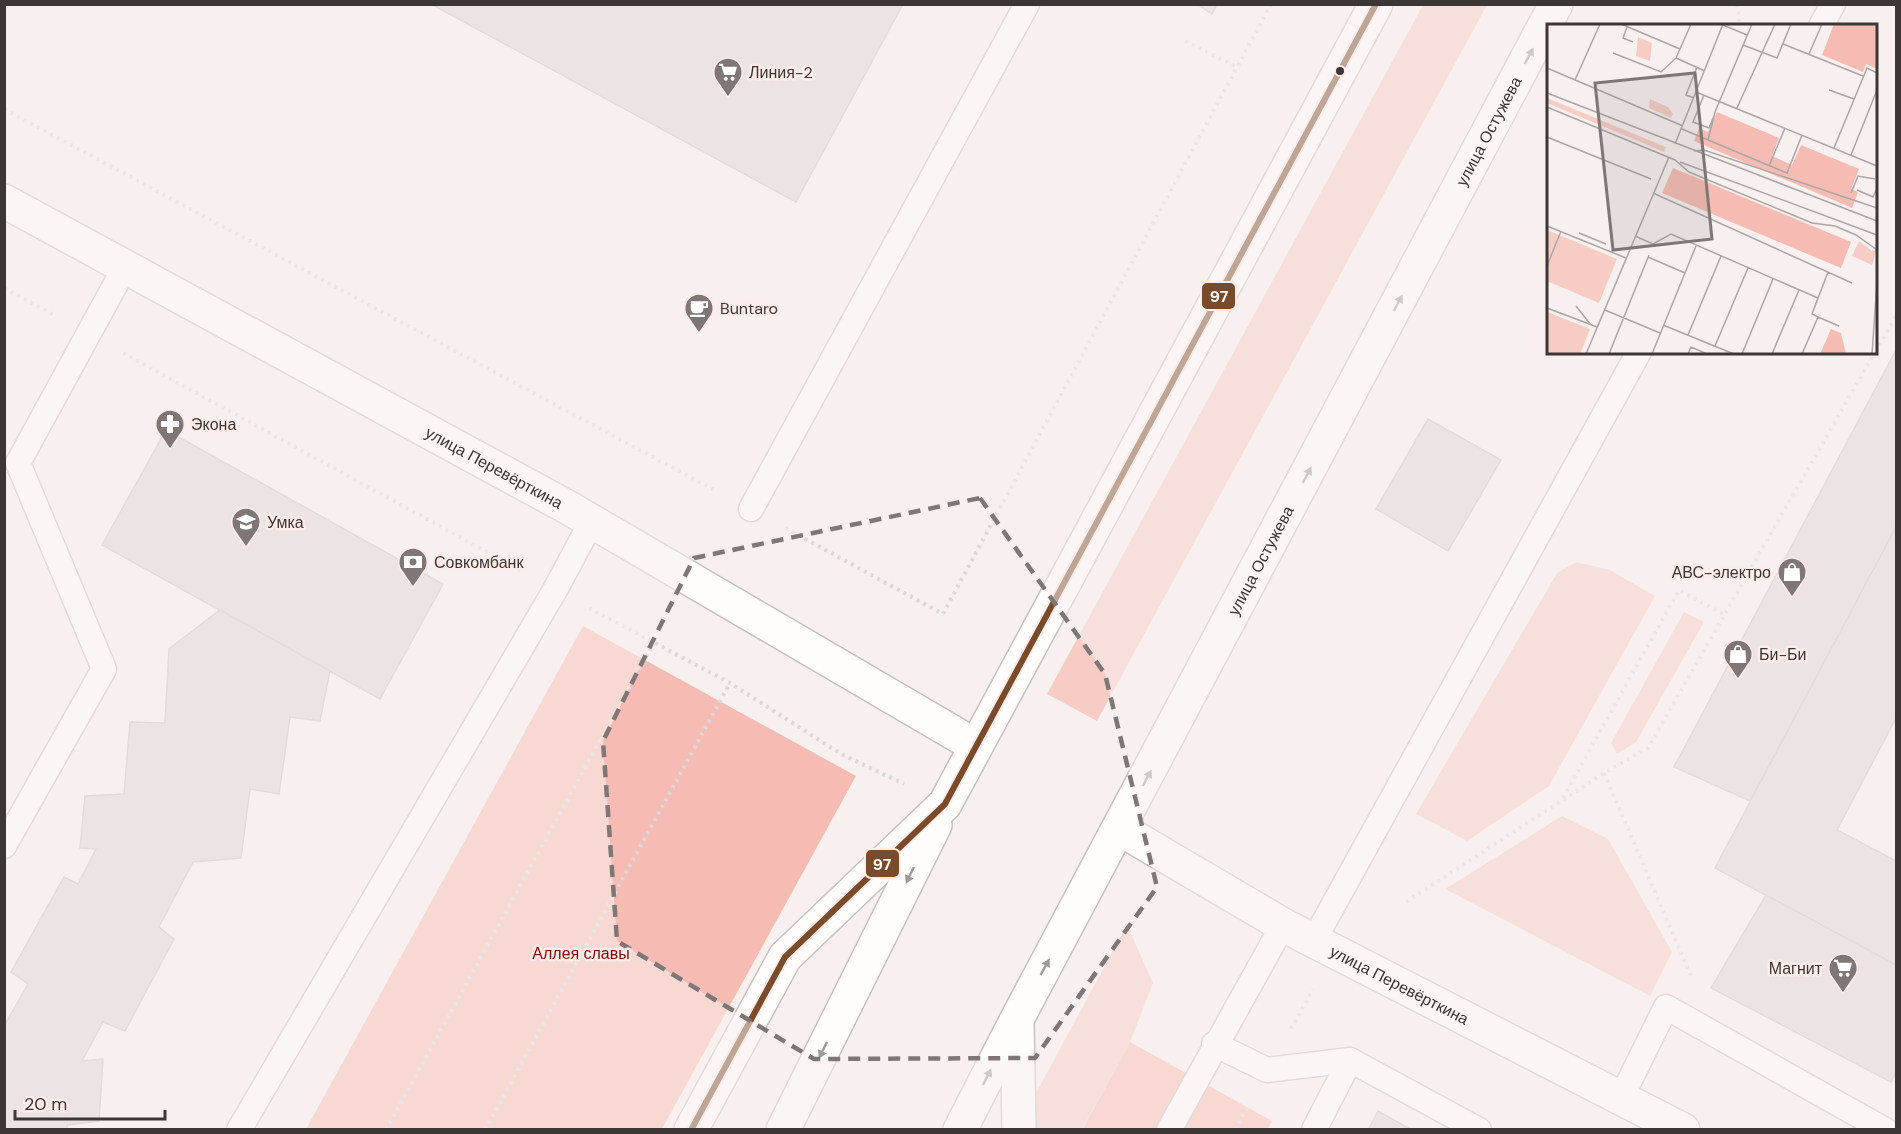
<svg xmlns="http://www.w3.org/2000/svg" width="1901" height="1134" viewBox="0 0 1901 1134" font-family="'DM Sans',sans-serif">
  <rect width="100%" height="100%" fill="#f8f0ee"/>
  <g fill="#f6ccc5">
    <polygon points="1423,5 1487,5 1097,721 1047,694"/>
    <polygon points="1576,562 1610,570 1655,596 1549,786 1467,841 1416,814 1557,573"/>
    <polygon points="1684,612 1704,622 1636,742 1617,754 1611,743"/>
    <polygon points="1562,816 1608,839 1672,952 1650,996 1445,889"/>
    <polygon points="1127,925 1153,983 1130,1042 1082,1129 1016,1130"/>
  </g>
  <g fill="#f6bbb2">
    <polygon points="583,626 856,776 662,1129 306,1129"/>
    <polygon points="1130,1042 1272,1121 1267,1130 1082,1130"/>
  </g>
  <g fill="#ddd6d5" stroke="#c9c3c1" stroke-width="1.5">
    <polygon points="431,4 903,4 796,202"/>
    <polygon points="1197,4 1217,4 1212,14"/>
    <polygon points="1896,350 1896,527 1750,801 1674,767"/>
    <polygon points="1428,419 1501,460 1448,551 1376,509"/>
    <polygon points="166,430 443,584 380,699 102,545"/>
    <polygon points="1896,527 1896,718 1837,830 1896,861 1896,965 1715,868"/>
    <polygon points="220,610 330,671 320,721 290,717 279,794 250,789 241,858 193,862 159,927 174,939 125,1031 103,1022 82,1061 103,1059 99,1121 67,1125 67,1130 4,1130 4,1026 28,984 11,972 64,877 78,884 96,849 80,848 85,796 124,794 130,722 165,723 169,649"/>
    <polygon points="1766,895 1896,965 1896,1072 1891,1082 1711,988"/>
    <polygon points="1378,1111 1412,1130 1368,1130"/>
  </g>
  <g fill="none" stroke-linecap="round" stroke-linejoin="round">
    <g stroke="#c7c1bf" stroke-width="27">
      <g id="lane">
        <polyline points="1821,26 1833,4"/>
        <polyline points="751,509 1027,4"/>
        <polyline points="4,846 104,669 18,463 125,267"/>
        <polyline points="1314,940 1639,352"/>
        <polyline points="1214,1044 1267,1070 1350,1060"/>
        <polyline points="1621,1098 1666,1007 1885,1130"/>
        <polyline points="239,1130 555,590 592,521"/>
        <polyline points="1169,1130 1283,925"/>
        <polyline points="1314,1130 1350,1060 1479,1130"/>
      </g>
    </g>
    <g stroke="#c7c1bf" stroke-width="36">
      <g id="secondary">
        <path id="s1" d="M4 201 569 508 976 746"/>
        <path id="s2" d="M1120 829 1283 925 1683 1130"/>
      </g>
    </g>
    <g stroke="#c7c1bf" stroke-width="36">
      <g id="primary">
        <polyline points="1017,1023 1019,1130"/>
        <polyline points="691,1130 785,957 945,804 1376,4"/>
        <polyline points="783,1130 935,825"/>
        <path id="s3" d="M960 1130 1017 1019 1556 4"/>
      </g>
    </g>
    <g stroke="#dbd9d9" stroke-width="4" stroke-dasharray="3 4.5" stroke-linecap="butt">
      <polyline points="1737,4 1740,26"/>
      <polyline points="1185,41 1237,67"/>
      <polyline points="4,109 718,492"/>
      <polyline points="4,288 56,316"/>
      <polyline points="1876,352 1896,315"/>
      <polyline points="123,353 522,571"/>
      <polyline points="785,528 943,614 1271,4"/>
      <polyline points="589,608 730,683 841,754 904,784"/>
      <polyline points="1604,773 1691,976"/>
      <polyline points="1563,798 1679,590 1725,615"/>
      <polyline points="1406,902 1604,773 1648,748 1875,352"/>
      <polyline points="1291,1029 1313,989"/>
      <polyline points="386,1130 653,644"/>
      <polyline points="485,1130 730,683"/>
      <polyline points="1235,1130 1249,1104"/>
    </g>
    <use href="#lane" stroke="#fefdfc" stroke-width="24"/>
    <use href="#secondary" stroke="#fefdfc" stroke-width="33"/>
    <use href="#primary" stroke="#fefdfc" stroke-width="33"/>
    <g stroke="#fdece9" stroke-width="10">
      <polyline id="bus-1" points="691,1130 785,957 945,804 1376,4"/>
    </g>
    <use href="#bus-1" stroke="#7a4b2a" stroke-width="6"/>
  </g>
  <defs><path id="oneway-solid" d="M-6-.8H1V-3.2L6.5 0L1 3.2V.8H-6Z" transform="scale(1.5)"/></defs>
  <g fill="#9d9a98">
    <use href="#oneway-solid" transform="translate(1529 56) rotate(-62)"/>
    <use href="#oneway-solid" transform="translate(1398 303) rotate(-62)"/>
    <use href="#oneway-solid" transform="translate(1307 475) rotate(-62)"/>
    <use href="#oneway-solid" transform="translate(1147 778) rotate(-62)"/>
    <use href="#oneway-solid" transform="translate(910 875) rotate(116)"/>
    <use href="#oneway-solid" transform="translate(1045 967) rotate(-61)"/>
    <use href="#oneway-solid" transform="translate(823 1050) rotate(116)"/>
    <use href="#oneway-solid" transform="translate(987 1077) rotate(-63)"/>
  </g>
  <path d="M0 0H1901V1134H0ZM980 498 1105 674 1157 887 1035 1058 814 1059 617 941 603 741 694 558Z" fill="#f8f0ee" fill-opacity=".55" fill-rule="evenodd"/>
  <path fill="none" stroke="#7e7776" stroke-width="4.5" stroke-dasharray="12 8" stroke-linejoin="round" d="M980 498 1105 674 1157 887 1035 1058 814 1059 617 941 603 741 694 558Z"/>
  <defs>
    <g id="supermarket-pin" transform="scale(1.5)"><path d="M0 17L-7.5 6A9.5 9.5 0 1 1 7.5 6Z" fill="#7e7776" stroke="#fdece9"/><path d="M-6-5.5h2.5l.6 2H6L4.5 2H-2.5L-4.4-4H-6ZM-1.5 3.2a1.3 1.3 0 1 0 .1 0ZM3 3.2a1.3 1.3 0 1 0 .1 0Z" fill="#fff"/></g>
    <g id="cafe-pin" transform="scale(1.5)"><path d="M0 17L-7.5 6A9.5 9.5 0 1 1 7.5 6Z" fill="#7e7776" stroke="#fdece9"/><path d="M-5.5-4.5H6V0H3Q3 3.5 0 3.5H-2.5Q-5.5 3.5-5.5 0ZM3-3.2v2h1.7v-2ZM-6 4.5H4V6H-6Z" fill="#fff"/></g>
    <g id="pharmacy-pin" transform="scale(1.5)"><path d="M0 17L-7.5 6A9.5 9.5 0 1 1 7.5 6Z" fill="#7e7776" stroke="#fdece9"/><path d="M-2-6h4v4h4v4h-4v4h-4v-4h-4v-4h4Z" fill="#fff"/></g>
    <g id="school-pin" transform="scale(1.5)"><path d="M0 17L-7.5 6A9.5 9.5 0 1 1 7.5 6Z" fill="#7e7776" stroke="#fdece9"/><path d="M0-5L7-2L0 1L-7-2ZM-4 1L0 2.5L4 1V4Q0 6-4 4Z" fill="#fff"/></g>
    <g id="bank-pin" transform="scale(1.5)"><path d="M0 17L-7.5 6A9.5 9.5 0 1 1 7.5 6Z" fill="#7e7776" stroke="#fdece9"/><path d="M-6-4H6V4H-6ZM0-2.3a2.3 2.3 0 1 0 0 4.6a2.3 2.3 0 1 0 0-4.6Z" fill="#fff"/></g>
    <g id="shop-pin" transform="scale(1.5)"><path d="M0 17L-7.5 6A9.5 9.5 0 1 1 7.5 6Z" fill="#7e7776" stroke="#fdece9"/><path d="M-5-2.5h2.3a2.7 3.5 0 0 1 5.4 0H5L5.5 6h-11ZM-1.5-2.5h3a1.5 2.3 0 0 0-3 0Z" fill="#fff"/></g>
  </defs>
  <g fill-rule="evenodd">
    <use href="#supermarket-pin" x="728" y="72"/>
    <use href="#cafe-pin" x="699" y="308"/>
    <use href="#pharmacy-pin" x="170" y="424"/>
    <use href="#school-pin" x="246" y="522"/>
    <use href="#bank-pin" x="413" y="562"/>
    <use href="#shop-pin" x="1792" y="572"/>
    <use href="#shop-pin" x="1738" y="654"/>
    <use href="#supermarket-pin" x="1843" y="968"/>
  </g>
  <circle fill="#3c3635" stroke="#fdece9" stroke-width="2" cx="1340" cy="71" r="5"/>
  <g text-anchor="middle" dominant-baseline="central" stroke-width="5" stroke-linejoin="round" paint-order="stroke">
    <g font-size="16" fill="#3c3635" stroke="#fdece9" text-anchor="start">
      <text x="749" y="72">Линия-2</text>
      <text x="720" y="308">Buntaro</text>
      <text x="191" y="424">Экона</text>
      <text x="267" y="522">Умка</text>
      <text x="434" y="562">Совкомбанк</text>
      <text x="1771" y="572" text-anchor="end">АВС-электро</text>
      <text x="1759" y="654">Би-Би</text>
      <text x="1822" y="968" text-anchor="end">Магнит</text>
    </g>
    <g font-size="16" fill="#3c3635" stroke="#fdece9">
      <text stroke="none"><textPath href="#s3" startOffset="1130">улица Остужева</textPath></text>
      <text stroke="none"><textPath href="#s1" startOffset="558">улица Перевёрткина</textPath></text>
      <text stroke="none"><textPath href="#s3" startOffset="644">улица Остужева</textPath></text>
      <text stroke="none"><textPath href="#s2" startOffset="320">улица Перевёрткина</textPath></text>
    </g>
    <g font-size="16" fill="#840602" stroke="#fdece9">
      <text x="581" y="953">Аллея славы</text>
    </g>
  </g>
  <g transform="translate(1547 24)">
    <rect width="330" height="330" fill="#f8f0ee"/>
    <path d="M91 13 105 19 103 37 89 32ZM0 74 119 123 117 128 0 79ZM103 75 121 83 126 90 124 94 102 84ZM0 206 70 235 52 279 2 258 0 261ZM312 217 325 227 330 225 325 241 305 232ZM0 288 43 305 33 330H0Z" fill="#f6ccc5"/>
    <path d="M287 0H330V45L319 40 316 48 275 31ZM170 88 232 114 225 132 245 141 254 121 312 145 304 165 311 168 305 184 147 117 152 104 161 108ZM126 144 304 218 294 244 115 169ZM284 305 294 309 299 330H273Z" fill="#f6bbb2"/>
    <path fill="none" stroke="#ada6a4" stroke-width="1.5" d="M74 0 133 25M144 0 129 34 158 47M176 1 200 11M80 3 76 14 86 18M236 20 316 52M196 21 230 34 244 0M66 29 114 48 129 34M262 30 275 0M0 44 136 102M28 56 53 0M282 66 307 75M149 68 330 142M0 69 330 197M157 71 146 98 162 104 167 92M147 74 139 71 150 43M0 83 128 136 142 148 265 199 288 202 309 211 330 226M190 84 228 0M135 105 240 149 255 111M0 113 104 155M161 116 168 88 205 0M128 120 176 0M287 124 320 44 330 49M147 127 157 126 330 184M304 131 330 66M133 138 330 211M222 142 238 104M310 166 326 173 330 164M106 169 305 259M304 169 311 152 328 155M0 202 79 234M32 209 59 220M88 212 106 220 124 210 271 274M101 233 138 249 105 330M0 242 14 207M138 249 149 222M29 282 44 301M0 284 50 303M58 286 113 309M271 293 292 302M116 301 187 330M141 311 174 232M168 322 201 244M39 330 122 133M62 330 102 231M141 330 144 323 160 330M195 330 226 255M225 330 252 266M255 330 271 293 265 290 281 248M325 330 330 258"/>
    <path fill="#7e7776" fill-opacity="0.15" stroke="#7e7776" stroke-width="3" d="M148 49 165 215 66 226 48 59Z"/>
    <rect width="330" height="330" fill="none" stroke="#3c3635" stroke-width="3"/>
  </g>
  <g stroke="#fdece9" stroke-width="2">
    <rect x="1201" y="282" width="35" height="28" rx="6" fill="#7a4b2a"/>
    <rect x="865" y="849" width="35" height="29" rx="6" fill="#7a4b2a"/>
  </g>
  <g font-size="16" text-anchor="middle" font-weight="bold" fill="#fff">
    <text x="1219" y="302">97</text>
    <text x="882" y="870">97</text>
  </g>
  <rect width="1901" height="1134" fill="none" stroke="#3c3635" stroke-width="12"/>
  <path d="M15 1110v9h150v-9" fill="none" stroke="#3c3635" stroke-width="3"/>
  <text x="24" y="1110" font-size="18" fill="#3c3635" stroke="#fdece9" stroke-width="4.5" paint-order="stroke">20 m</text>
</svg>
